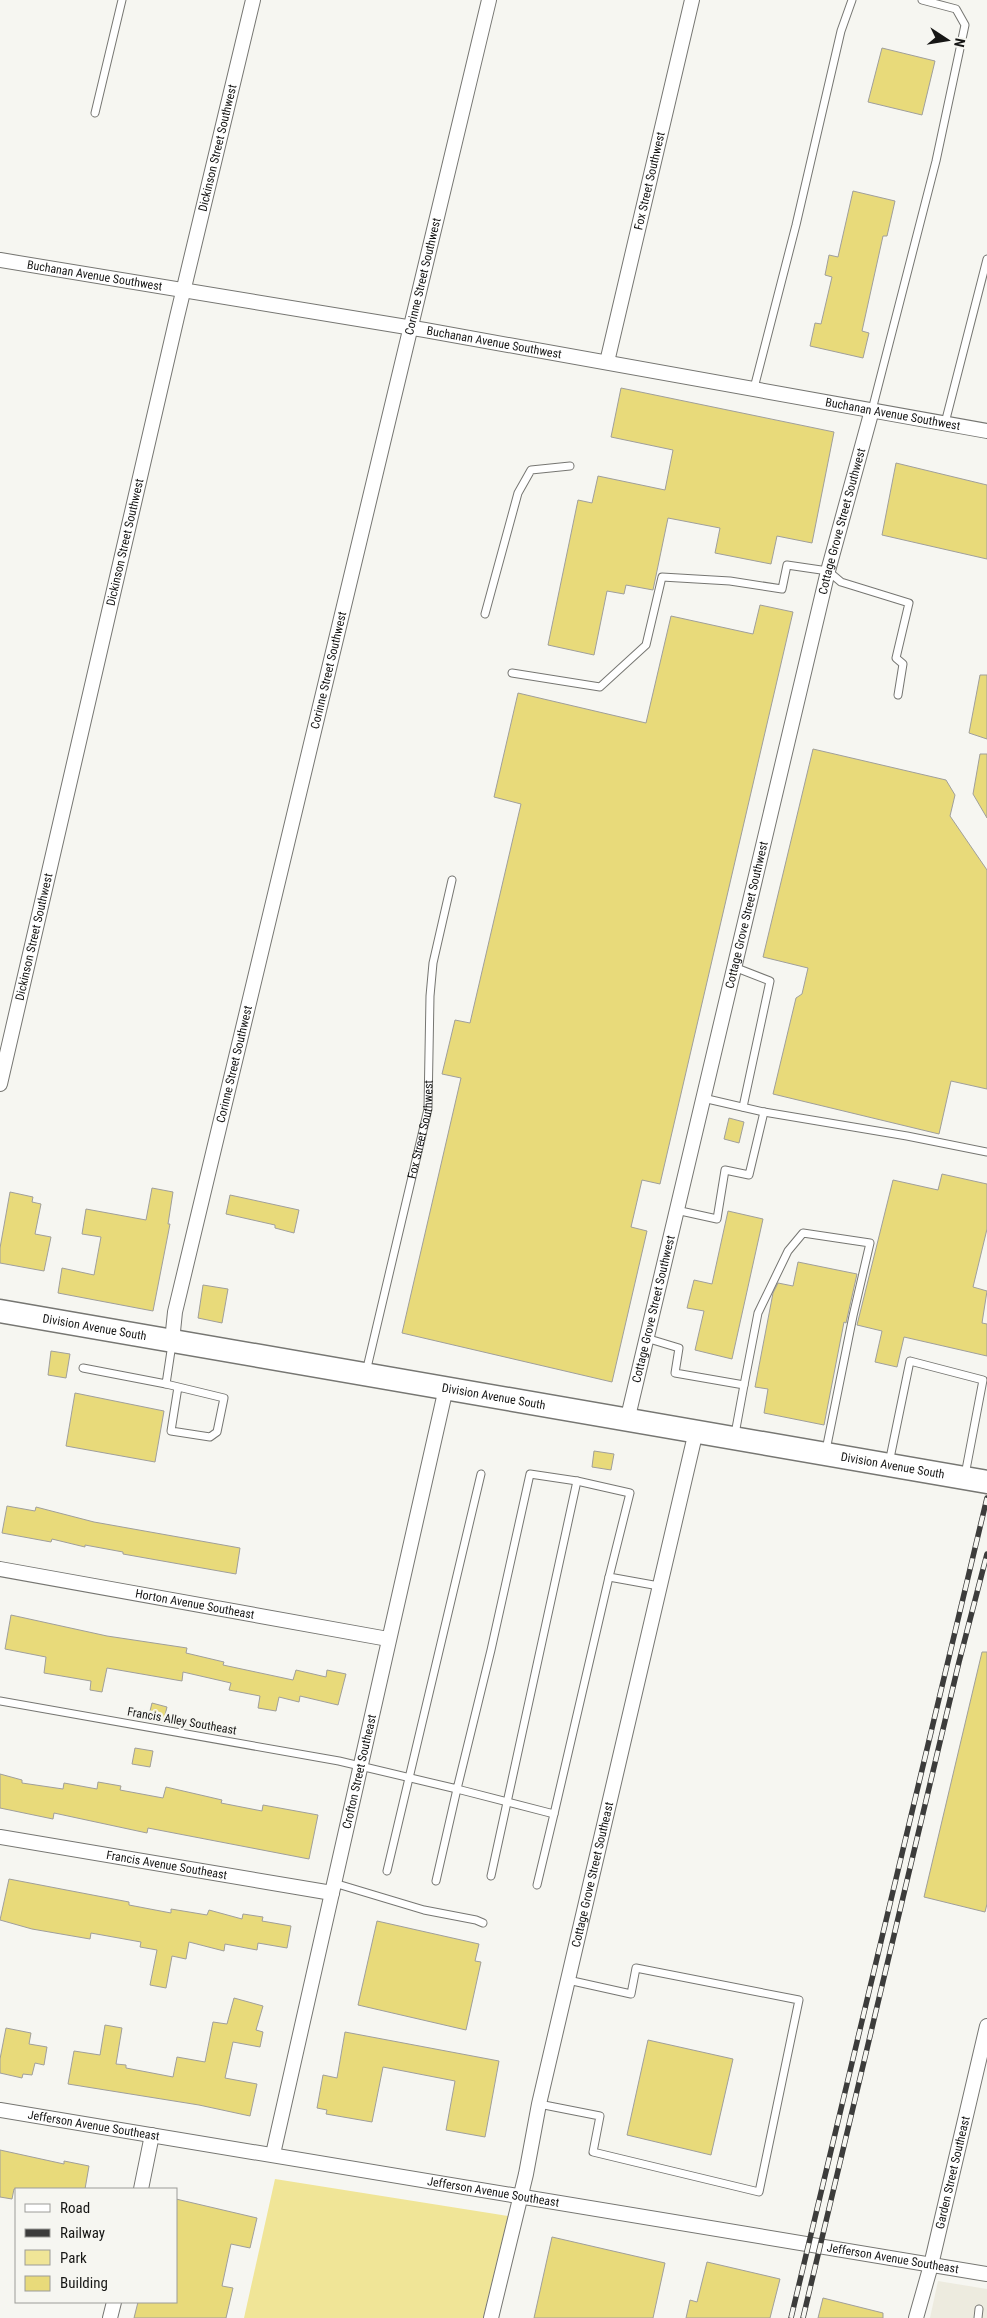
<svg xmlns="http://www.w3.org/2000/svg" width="987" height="2318" viewBox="0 0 987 2318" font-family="'Roboto Condensed',sans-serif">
  <rect width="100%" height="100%" fill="#f6f6f1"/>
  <polygon fill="#edebdf" points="938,2281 987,2289 987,2318 930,2318"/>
  <polygon fill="#f0e597" points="275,2179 508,2216 483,2318 244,2318"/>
  <g fill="#e8da7a" stroke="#a09f9b">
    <polygon points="882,48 935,61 922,115 868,102"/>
    <polygon points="853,191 895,201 887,236 883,236 862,331 869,333 863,358 810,346 815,323 821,324 832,277 825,275 829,255 838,257"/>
    <polygon points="621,388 834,432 812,543 777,536 771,564 715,553 720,528 668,518 653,590 626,585 624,594 607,591 594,655 548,645 578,500 592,503 598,476 665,490 673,450 611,437"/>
    <polygon points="896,463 987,485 987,559 882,535"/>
    <polygon points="760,605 793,612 660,1184 642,1180 631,1227 647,1231 612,1382 402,1333 461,1078 442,1074 455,1020 470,1023 521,804 494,797 518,693 646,723 671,616 753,634"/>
    <polygon points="980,675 987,675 987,739 969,733"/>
    <polygon points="813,749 946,780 955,795 950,816 987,870 987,1089 951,1081 939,1134 773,1094 796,998 802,994 808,968 763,957"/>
    <polygon points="980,754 987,754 987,818 973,794"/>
    <polygon points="729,1118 744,1122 739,1143 724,1139"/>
    <polygon points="942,1174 987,1184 987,1229 973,1287 987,1291 982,1323 987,1324 987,1356 904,1337 897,1367 875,1362 882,1331 857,1325 893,1180 938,1190"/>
    <polygon points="152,1188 173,1192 168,1224 170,1224 153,1311 58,1293 62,1268 94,1275 101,1237 82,1234 86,1209 146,1220"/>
    <polygon points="10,1192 33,1197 32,1202 41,1204 35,1234 51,1237 44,1271 0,1263 0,1248"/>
    <polygon points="230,1195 299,1210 294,1233 275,1228 275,1225 226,1214"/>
    <polygon points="728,1211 763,1219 732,1359 695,1350 704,1311 687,1308 694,1280 712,1284"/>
    <polygon points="798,1262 857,1274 846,1323 844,1322 824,1425 764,1413 768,1389 755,1387 773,1293 778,1283 793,1286"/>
    <polygon points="203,1285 228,1289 222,1323 198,1318"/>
    <polygon points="51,1351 70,1354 66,1378 48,1375"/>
    <polygon points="75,1393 164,1411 155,1462 66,1446"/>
    <polygon points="594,1451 614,1454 611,1470 592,1467"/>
    <polygon points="7,1506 35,1511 36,1507 94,1522 240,1548 236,1574 123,1554 123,1552 85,1545 85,1547 52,1539 51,1542 2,1533"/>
    <polygon points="11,1615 107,1636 187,1648 186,1653 224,1662 223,1665 293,1680 296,1670 326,1677 327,1670 346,1674 338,1705 300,1696 299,1702 279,1697 276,1711 258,1708 260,1696 229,1690 231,1683 183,1672 182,1681 107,1668 102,1692 90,1690 91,1681 44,1673 46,1657 5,1649"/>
    <polygon points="982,1652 987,1652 987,1904 985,1912 924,1897"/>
    <polygon points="152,1703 167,1707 163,1723 148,1719"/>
    <polygon points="135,1748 153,1751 150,1767 132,1764"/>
    <polygon points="0,1774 22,1780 22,1783 63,1789 64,1783 97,1789 98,1782 121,1786 120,1790 163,1798 166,1787 222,1800 221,1803 262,1811 263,1805 318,1815 309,1859 148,1828 147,1833 54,1813 53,1819 0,1808"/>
    <polygon points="9,1879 129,1902 129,1905 171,1913 171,1909 207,1915 209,1910 242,1919 243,1914 263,1917 262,1921 291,1926 287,1948 258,1943 257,1950 225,1944 224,1951 189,1942 186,1959 172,1956 166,1988 150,1985 157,1950 140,1947 141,1942 91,1933 90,1939 32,1929 0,1920"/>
    <polygon points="377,1921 479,1944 475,1961 481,1962 466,2030 358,2005"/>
    <polygon points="234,1998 263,2006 256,2030 263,2032 260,2047 233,2042 225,2078 257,2084 250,2116 199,2105 68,2084 74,2051 100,2055 105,2025 122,2028 116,2064 126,2065 126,2068 173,2077 177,2057 205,2062 213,2022 227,2024"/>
    <polygon points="6,2028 31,2033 29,2044 47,2047 44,2065 35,2063 32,2075 23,2074 22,2078 0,2073 0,2059"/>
    <polygon points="345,2032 499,2061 485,2137 446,2130 455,2081 383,2067 372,2122 326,2114 327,2110 317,2108 323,2075 337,2078"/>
    <polygon points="648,2040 733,2059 711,2155 627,2135"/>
    <polygon points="0,2150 64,2164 64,2161 89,2166 85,2189 14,2189 12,2199 0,2197"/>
    <polygon points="176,2199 257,2218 250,2248 231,2244 222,2286 233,2288 226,2318 134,2318 138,2302 176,2302"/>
    <polygon points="552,2237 665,2263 653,2318 534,2318"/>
    <polygon points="707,2262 780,2279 770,2318 686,2318 690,2300 697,2302"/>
    <polygon points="823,2298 883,2313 883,2318 818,2318"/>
  </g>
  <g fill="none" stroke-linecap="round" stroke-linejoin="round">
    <g stroke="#767672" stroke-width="9">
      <g id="lane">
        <polyline points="95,113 122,0"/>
        <polyline points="754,388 796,225 841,31 852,0"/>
        <polyline points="872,410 936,161 965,25 956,9 922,0"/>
        <polyline points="945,423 987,259"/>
        <polyline points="485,614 518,493 531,470 570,466"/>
        <polyline points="512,673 600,687 646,645 662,577 730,581 782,589 787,565 828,571 841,582 909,603 896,658 903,664 898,695"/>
        <polyline points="734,967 770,981 743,1107"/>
        <polyline points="764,1112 907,1136 987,1152"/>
        <polyline points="676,1210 717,1219 725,1170 749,1175 764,1112 703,1098"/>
        <polyline points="646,1338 679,1348 675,1373 744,1385 735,1434"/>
        <polyline points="83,1368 166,1384 172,1344"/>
        <path id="s1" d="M366 1372 428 1109 430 996 433 963 452 880"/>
        <polyline points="166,1384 224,1398 217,1432 210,1437 171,1431 178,1387"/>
        <polyline points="744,1385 758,1313 788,1251 803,1233 870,1243 853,1316 826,1450"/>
        <polyline points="889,1463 910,1361 983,1380 965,1475"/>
        <polyline points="0,1701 339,1761 457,1789 491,1650 530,1474 577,1481 630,1493 609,1577 659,1586"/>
        <polyline points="387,1871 481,1474"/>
        <polyline points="491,1876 577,1481"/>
        <polyline points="436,1881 457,1789 554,1814 609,1577"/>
        <polyline points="334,1883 424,1910 476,1920 483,1923"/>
        <polyline points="537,1885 554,1814"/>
        <polyline points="539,2104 600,2116 593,2152 759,2192 799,2000 636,1968 631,1994 568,1980"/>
        <polyline points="978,2318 979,2309"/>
      </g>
    </g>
    <g stroke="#767672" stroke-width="16">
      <g id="street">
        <path id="s2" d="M0 260 425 330 987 431"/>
        <path id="s3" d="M607 362 692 0"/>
        <path id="s4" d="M0 1084 177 317 253 0"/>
        <path id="s5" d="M172 1341 175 1312 489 0"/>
        <path id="s6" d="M627 1421 828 571 872 410"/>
        <path id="s7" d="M0 1569 388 1639"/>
        <path id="s8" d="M0 1837 332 1893"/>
        <path id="s9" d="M0 2110 987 2274"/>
        <path id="s10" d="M273 2154 446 1388"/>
        <polyline points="141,2189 152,2135"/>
        <polyline points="110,2318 114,2302"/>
        <path id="s11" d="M491 2318 526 2174 539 2104 696 1431"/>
        <path id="s12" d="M916 2318 931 2265 987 2026"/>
      </g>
    </g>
    <g stroke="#767672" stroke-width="25">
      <g id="primary">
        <path id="s13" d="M0 1311 987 1482"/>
      </g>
    </g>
    <use href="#lane" stroke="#fff" stroke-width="7"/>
    <use href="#street" stroke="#fff" stroke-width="14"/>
    <use href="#primary" stroke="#fff" stroke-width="22"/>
    <g stroke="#3c3c3b" stroke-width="5.5">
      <g id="rail">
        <polyline points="791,2318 987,1498"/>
        <polyline points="803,2318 959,1662 987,1554"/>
      </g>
    </g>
    <use href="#rail" stroke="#f6f6f1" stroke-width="4" stroke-dasharray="11" stroke-linecap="butt"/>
  </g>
  <g text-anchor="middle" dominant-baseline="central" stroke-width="5" stroke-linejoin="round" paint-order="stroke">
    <g font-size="12" fill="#161615" stroke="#f6f6f1">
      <text stroke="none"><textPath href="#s4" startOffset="961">Dickinson Street Southwest</textPath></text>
      <text stroke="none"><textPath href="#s3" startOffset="186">Fox Street Southwest</textPath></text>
      <text stroke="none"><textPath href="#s2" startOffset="96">Buchanan Avenue Southwest</textPath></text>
      <text stroke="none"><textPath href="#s5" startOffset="1094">Corinne Street Southwest</textPath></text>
      <text stroke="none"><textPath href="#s2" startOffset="501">Buchanan Avenue Southwest</textPath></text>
      <text stroke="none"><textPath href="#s2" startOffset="906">Buchanan Avenue Southwest</textPath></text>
      <text stroke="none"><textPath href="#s6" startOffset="925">Cottage Grove Street Southwest</textPath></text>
      <text stroke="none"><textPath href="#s4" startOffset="556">Dickinson Street Southwest</textPath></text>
      <text stroke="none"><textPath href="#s5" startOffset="689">Corinne Street Southwest</textPath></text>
      <text stroke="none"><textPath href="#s6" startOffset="520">Cottage Grove Street Southwest</textPath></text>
      <text stroke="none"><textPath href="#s4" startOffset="151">Dickinson Street Southwest</textPath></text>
      <text stroke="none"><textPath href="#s5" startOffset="284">Corinne Street Southwest</textPath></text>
      <text stroke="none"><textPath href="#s1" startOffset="249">Fox Street Southwest</textPath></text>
      <text stroke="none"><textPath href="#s6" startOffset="115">Cottage Grove Street Southwest</textPath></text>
      <text stroke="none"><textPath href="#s13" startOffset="96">Division Avenue South</textPath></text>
      <text stroke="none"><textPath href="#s13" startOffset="501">Division Avenue South</textPath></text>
      <text stroke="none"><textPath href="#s13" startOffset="906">Division Avenue South</textPath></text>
      <text stroke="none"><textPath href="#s7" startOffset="198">Horton Avenue Southeast</textPath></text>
      <text transform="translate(182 1721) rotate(10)">Francis Alley Southeast</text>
      <text stroke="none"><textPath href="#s10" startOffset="392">Crofton Street Southeast</textPath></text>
      <text stroke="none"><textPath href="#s8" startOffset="169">Francis Avenue Southeast</textPath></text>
      <text stroke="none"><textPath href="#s11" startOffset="455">Cottage Grove Street Southeast</textPath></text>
      <text stroke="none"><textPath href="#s9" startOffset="95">Jefferson Avenue Southeast</textPath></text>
      <text stroke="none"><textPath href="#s12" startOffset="150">Garden Street Southeast</textPath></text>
      <text stroke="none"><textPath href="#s9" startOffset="500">Jefferson Avenue Southeast</textPath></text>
      <text stroke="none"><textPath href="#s9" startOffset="905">Jefferson Avenue Southeast</textPath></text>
    </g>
  </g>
  <rect x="15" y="2188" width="162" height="115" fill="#f6f6f1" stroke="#9c9c99"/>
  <rect x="25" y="2204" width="25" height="8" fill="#ffffff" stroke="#9c9c99"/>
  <text x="60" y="2213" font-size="15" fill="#161615">Road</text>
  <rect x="25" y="2229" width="25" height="8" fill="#3c3c3b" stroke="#9c9c99"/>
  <text x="60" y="2238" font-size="15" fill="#161615">Railway</text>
  <rect x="25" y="2250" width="25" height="15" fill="#f0e597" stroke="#9c9c99"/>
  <text x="60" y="2263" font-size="15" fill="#161615">Park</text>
  <rect x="25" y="2276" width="25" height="15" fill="#e8da7a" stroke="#9c9c99"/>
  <text x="60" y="2288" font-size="15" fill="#161615">Building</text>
  <g transform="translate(947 40) rotate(102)" stroke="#f6f6f1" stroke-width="4" paint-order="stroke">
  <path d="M0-4L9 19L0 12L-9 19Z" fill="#161615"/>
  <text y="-8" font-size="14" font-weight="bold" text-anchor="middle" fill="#161615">N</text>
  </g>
</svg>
